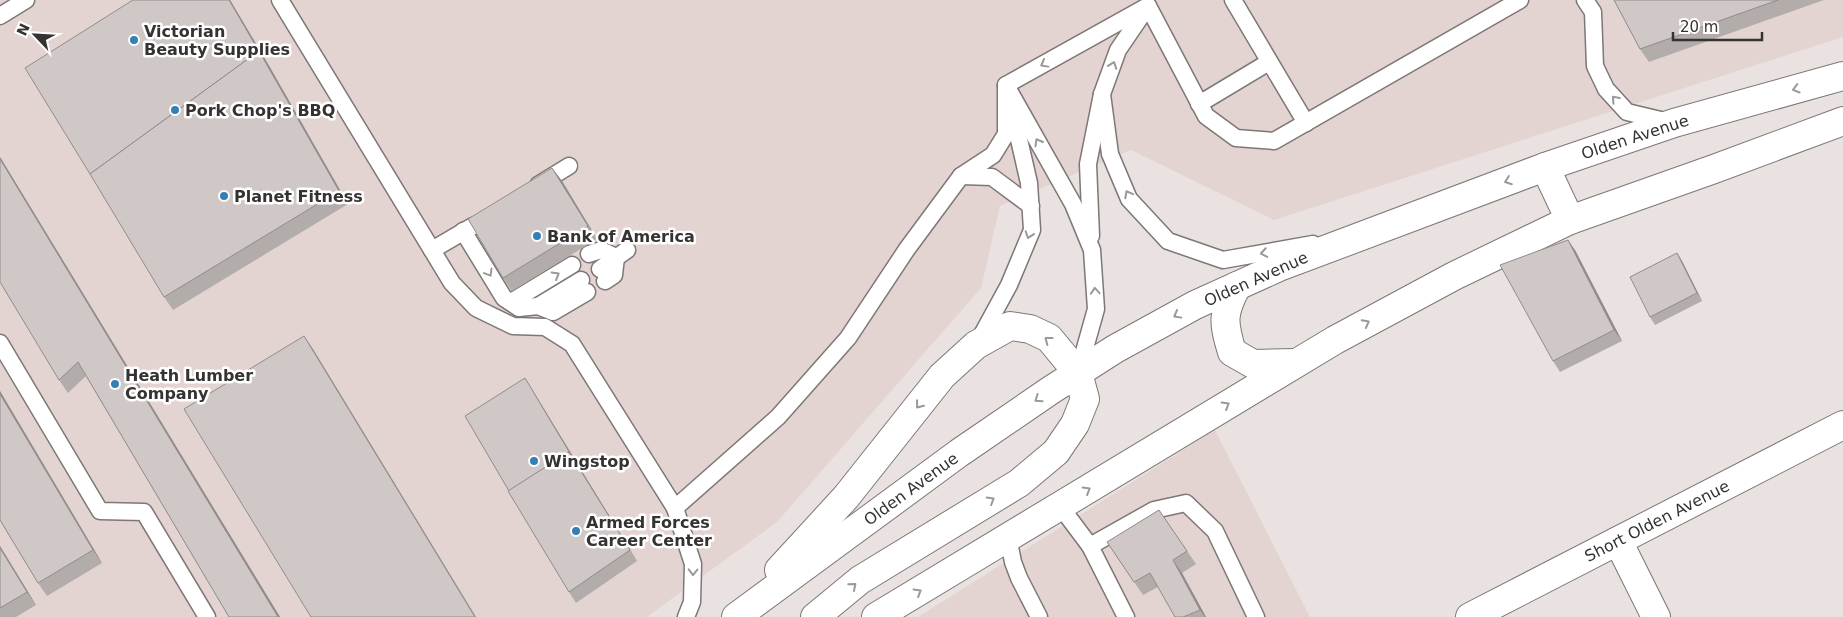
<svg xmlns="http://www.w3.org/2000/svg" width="1843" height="617" viewBox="0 0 1843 617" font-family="'DejaVu Sans',sans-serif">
  <rect width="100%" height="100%" fill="#e9e2e1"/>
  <g fill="#e4d4d1">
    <polygon points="0,0 1843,0 1843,37 1274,220 1131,150 1000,206 981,288 777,522 647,617 0,617"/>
    <polygon points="1215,430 1310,617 918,617"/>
  </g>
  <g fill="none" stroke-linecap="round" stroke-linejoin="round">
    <g stroke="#7d7776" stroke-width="19">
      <g id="lane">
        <polyline points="280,0 452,283 476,308 513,326 545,327 572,344 675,508 778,417 848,338 907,249 961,176 993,155 1006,134 1006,85"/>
        <polyline points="1233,0 1306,123"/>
        <polyline points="1585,0 1593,12 1595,66 1606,89 1627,112 1669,122"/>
        <polyline points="1148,6 1206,116 1236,138 1274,141 1520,0"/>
        <polyline points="0,16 26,0"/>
        <polyline points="1006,85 1146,7"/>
        <polyline points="1007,87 1073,204 1092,250 1096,309 1078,373"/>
        <polyline points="1102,94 1110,154 1129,199 1168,241 1223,260 1313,244"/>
        <polyline points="1199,104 1269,62"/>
        <polyline points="961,176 992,177 1031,206"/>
        <polyline points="538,185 569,166"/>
        <polyline points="463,231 504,298 519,308 538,306 581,280"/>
        <polyline points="1091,236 1088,164 1102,94 1118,50 1148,6"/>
        <polyline points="432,250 473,226"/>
        <polyline points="589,254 601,250 616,257"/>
        <polyline points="600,269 627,250"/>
        <polyline points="605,281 614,275 616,257"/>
        <polyline points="511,302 572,265"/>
        <polyline points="538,306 553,312 587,292"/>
        <polyline points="979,340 1009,285 1032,230 1029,183 1012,109"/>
        <polyline points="0,343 100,511 144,512 207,617"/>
        <polyline points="1060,506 1090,546 1126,617"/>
        <polyline points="675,508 693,564 692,602 686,617"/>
        <polyline points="1008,537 1013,562 1019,578 1039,617"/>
        <polyline points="1090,546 1154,510 1186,503 1215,531 1256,617"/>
      </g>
    </g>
    <g stroke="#7d7776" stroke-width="30">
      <g id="street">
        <polyline points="1618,541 1656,617"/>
        <polyline points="1470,617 1843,425"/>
      </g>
    </g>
    <g stroke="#7d7776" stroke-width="30">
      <g id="secondary">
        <polyline points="1545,167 1570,220"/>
        <path d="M1237 286C1222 314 1223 322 1232 352L1253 364 1296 363"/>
        <polyline points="779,570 846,497 942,376 976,345 1010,326 1030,329 1049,338 1078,373 1085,399 1075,424 1056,452 1019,483 860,580 815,617"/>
        <polyline points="736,617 959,453 1051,390 1115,349 1195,305 1279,267 1545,167 1674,123 1843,76"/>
        <polyline points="876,617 1335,340 1454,276 1570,220 1714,169 1843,121"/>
      </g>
    </g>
    <use href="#lane" stroke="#fff" stroke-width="16"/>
    <use href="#street" stroke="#fff" stroke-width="28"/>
    <use href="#secondary" stroke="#fff" stroke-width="28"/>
  </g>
  <g fill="#b2acab">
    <polygon points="133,0 230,0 268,64 348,204 173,310 164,297"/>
    <polygon points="1614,0 1824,0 1649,62 1640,49"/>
    <polygon points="0,157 280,617 229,617 86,376 68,393 59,380"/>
    <polygon points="552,168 562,181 597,239 512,291 503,278"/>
    <polygon points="1575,250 1622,341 1560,372 1553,361"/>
    <polygon points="1677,253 1682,261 1702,301 1655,325 1650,317"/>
    <polygon points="525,378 637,561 576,603 569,592"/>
    <polygon points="0,391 102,563 47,596 38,583 0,520"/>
    <polygon points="1159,510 1196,564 1182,573 1206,617 1175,617 1158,587 1143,595 1107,542"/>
    <polygon points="0,546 36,605 16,617 0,617"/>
  </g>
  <g fill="#918c8b">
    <polygon points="229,0 230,0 268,64 348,204 339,191"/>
    <polygon points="0,157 280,617 278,617 0,159"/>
    <polygon points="552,168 562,181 597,239 588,226"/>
    <polygon points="1568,240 1575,250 1622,341 1614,330"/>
    <polygon points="1677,253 1682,261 1702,301 1697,293"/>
    <polygon points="304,336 313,349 476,617 475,617"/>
    <polygon points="525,378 530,386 577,463 571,455"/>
    <polygon points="0,391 102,563 93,550 0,394"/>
    <polygon points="569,452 577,463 637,561 630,550"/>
    <polygon points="0,546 36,605 27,592 0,548"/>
    <polygon points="1173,560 1182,573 1206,617 1205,617 1200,610"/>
  </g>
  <g fill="#cfc8c7" stroke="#918c8b">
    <polygon points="133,0 229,0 260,53 259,51 90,174 25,68"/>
    <polygon points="1614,0 1778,0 1640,49"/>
    <polygon points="259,51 339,191 164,297 90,174"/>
    <polygon points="0,159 278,617 229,617 78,362 59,380 0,282"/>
    <polygon points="552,168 588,226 503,278 468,219"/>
    <polygon points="1568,240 1614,330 1553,361 1500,265"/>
    <polygon points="1677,253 1697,293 1650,317 1630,277"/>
    <polygon points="304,336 475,617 311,617 184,409"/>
    <polygon points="525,378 571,455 569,452 509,491 465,416"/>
    <polygon points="0,394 93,550 38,583 0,520"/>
    <polygon points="569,452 630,550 569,592 508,491"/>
    <polygon points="1159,510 1187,551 1173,560 1200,610 1183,617 1175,617 1150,573 1134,582 1107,542"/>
    <polygon points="0,548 27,592 0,608"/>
  </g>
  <defs><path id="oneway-chevron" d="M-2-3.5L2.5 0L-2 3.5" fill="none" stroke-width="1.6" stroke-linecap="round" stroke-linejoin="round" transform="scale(1.25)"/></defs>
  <g stroke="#9a9998">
    <use href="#oneway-chevron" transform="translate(1044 64) rotate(151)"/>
    <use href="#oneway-chevron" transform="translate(1113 65) rotate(-70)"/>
    <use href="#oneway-chevron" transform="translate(1796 89) rotate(164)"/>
    <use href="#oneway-chevron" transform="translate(1615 99) rotate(-132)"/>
    <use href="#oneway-chevron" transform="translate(1038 142) rotate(-120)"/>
    <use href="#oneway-chevron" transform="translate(1508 181) rotate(160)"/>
    <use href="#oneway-chevron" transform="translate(1128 194) rotate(-118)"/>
    <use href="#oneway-chevron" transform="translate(1029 235) rotate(109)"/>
    <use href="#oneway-chevron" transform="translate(1264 253) rotate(170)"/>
    <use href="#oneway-chevron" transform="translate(489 273) rotate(59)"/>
    <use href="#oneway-chevron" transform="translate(556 275) rotate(-31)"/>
    <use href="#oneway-chevron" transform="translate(1095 291) rotate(-94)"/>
    <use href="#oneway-chevron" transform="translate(1177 315) rotate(151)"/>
    <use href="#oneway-chevron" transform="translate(1366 323) rotate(-28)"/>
    <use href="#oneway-chevron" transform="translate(1048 340) rotate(-143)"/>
    <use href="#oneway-chevron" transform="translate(1038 399) rotate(146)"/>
    <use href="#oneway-chevron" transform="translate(919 405) rotate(128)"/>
    <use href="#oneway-chevron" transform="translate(1226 405) rotate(-31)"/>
    <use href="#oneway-chevron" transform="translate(1087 490) rotate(-31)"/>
    <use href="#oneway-chevron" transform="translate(991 500) rotate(-31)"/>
    <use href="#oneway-chevron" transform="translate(693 572) rotate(91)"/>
    <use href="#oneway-chevron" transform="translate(853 586) rotate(-40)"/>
    <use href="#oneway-chevron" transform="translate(918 592) rotate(-31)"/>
  </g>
  <g fill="#347fb3" stroke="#fff" stroke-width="2">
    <circle cx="134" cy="40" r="5"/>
    <circle cx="175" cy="110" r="5"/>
    <circle cx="224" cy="196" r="5"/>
    <circle cx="537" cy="236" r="5"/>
    <circle cx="115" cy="384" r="5"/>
    <circle cx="534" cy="461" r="5"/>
    <circle cx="576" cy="531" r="5"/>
  </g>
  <g text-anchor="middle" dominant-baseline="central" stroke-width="5" stroke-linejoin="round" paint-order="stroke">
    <g font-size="16" font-weight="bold" fill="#353332" stroke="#fff" text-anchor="start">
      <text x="144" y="31">Victorian<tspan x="144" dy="18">Beauty Supplies</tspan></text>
      <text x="185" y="110">Pork Chop's BBQ</text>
      <text x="234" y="196">Planet Fitness</text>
      <text x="547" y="236">Bank of America</text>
      <text x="125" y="375">Heath Lumber<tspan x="125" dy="18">Company</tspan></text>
      <text x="544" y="461">Wingstop</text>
      <text x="586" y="522">Armed Forces<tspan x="586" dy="18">Career Center</tspan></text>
    </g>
    <g font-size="16" fill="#353332" stroke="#fff">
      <text transform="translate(1635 137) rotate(-18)">Olden Avenue</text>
      <text transform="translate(1256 279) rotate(-24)">Olden Avenue</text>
      <text transform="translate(911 489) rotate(-36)">Olden Avenue</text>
      <text transform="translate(1657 521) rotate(-27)">Short Olden Avenue</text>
    </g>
  </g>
  <g transform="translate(35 35) rotate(295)" stroke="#ffffff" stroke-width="4" paint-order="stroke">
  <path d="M0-4L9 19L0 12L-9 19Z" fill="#353332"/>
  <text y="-8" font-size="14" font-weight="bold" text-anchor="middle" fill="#353332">N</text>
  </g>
  <path d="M1673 32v8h89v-8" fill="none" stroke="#353332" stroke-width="2.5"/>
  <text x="1680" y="32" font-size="15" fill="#353332" stroke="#ffffff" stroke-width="4" paint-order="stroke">20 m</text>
</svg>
